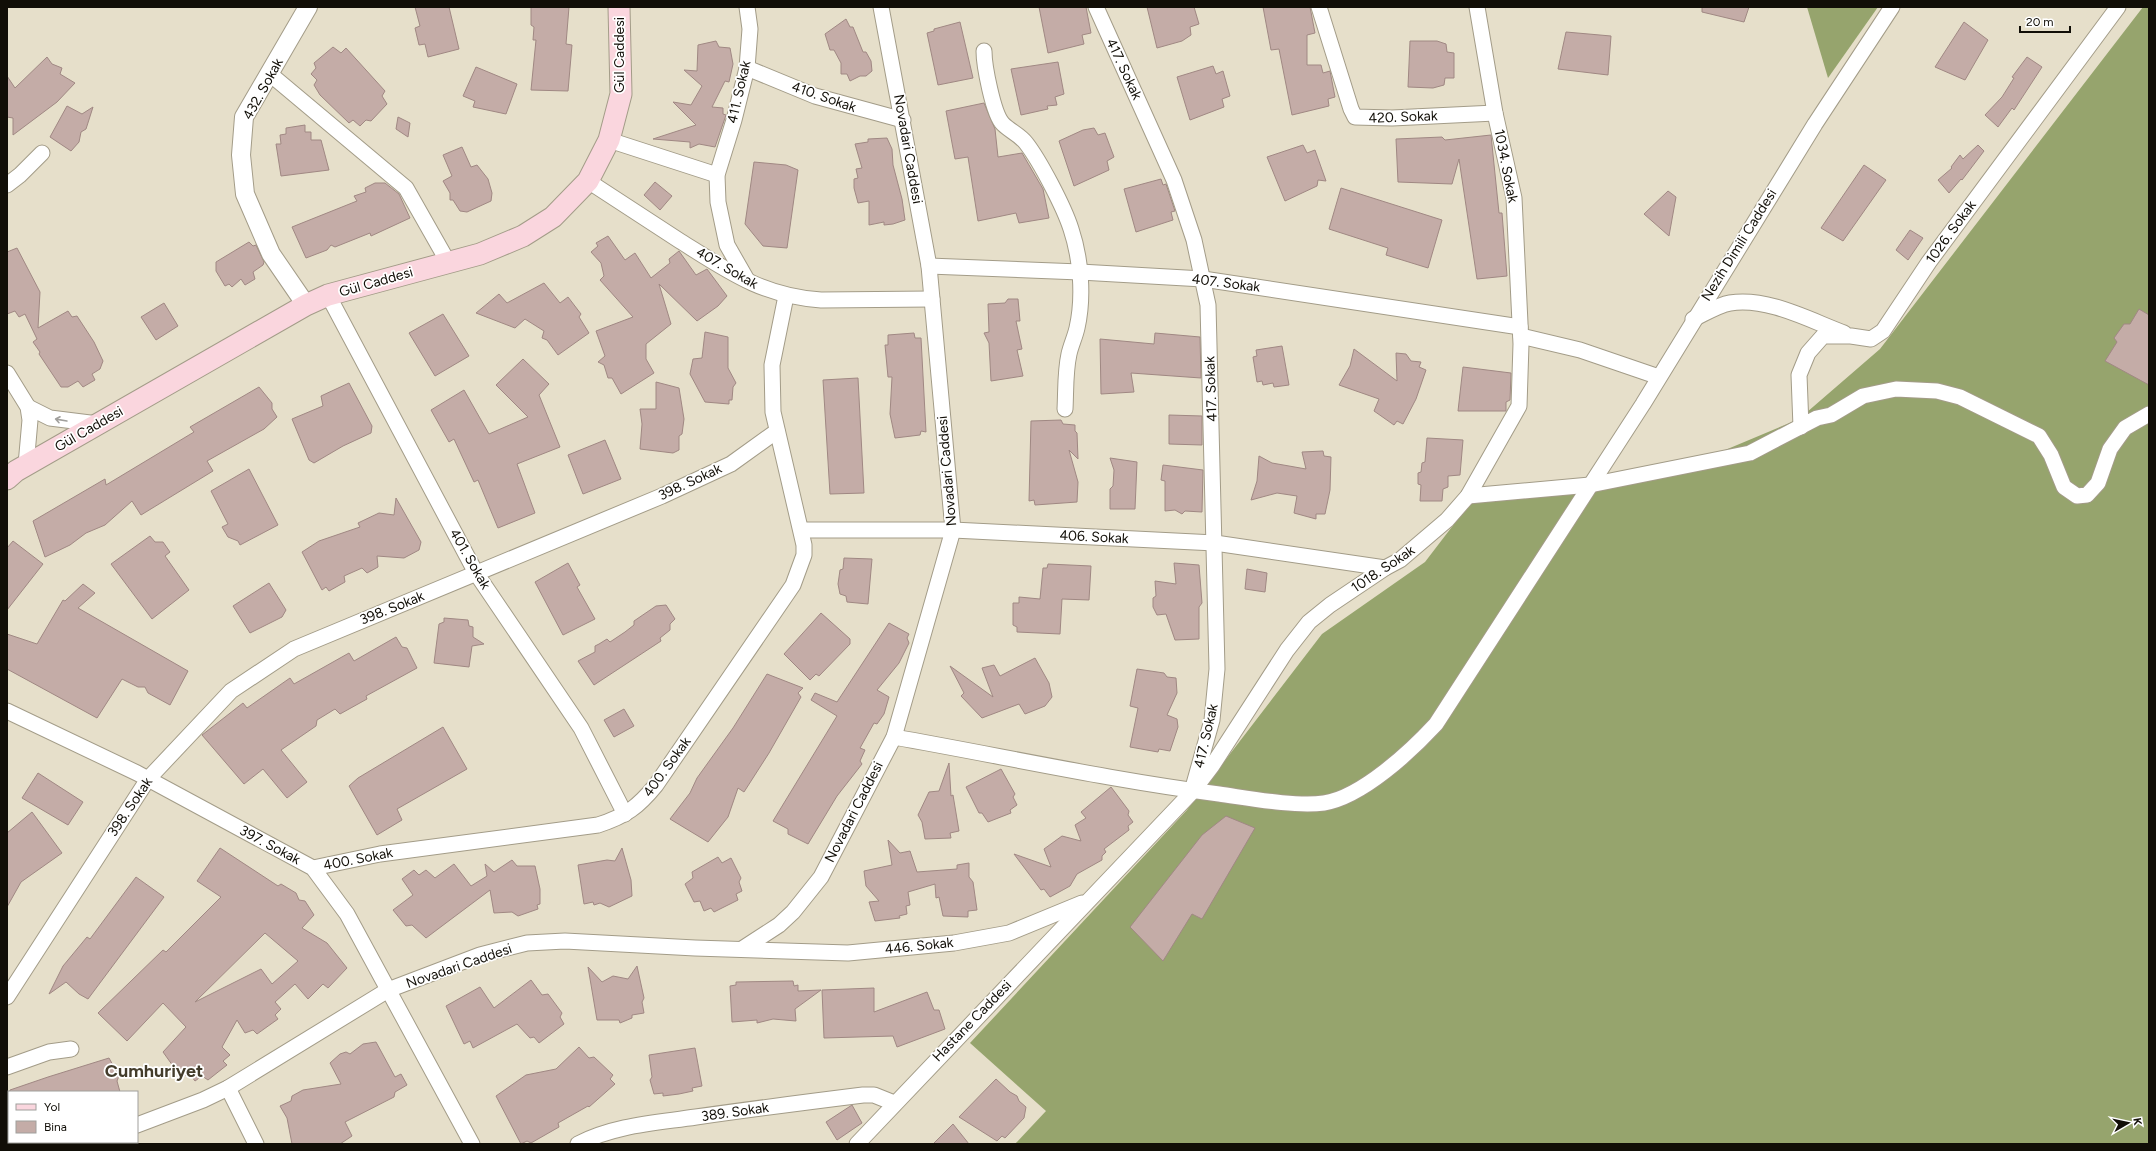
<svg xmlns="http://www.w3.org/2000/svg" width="2156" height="1151" viewBox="0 0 2156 1151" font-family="Figtree,sans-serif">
  <rect width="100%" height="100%" fill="#e6dfca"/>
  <g fill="#96a46d">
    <polygon points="1807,7 1878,7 1828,78"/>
    <polygon points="2143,7 2149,7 2149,1144 1015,1144 1046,1111 970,1043 1187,810 1322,634 1425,562 1474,498 1563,489 1718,453 1799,419 1880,349"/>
  </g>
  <g fill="#c4aca7" stroke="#a08883" fill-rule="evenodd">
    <polygon points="415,7 449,7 459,49 428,57 425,44 419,45 415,28 420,26"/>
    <polygon points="531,7 569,7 566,44 572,45 568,91 531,90 536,40 533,40 534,27 531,25"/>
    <polygon points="1039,7 1086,7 1091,33 1082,35 1084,44 1048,53"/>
    <polygon points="1147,7 1194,7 1199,24 1190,27 1191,35 1182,41 1157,48"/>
    <polygon points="1263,7 1310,7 1315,33 1307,35 1307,65 1321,65 1323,73 1330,71 1335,97 1328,99 1329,106 1292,115 1279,49 1271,50"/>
    <polygon points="1702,7 1749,7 1744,22 1702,12"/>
    <polygon points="846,19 850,27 853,27 863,52 866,52 871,61 872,71 866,76 860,76 850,81 847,74 841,74 841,63 834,50 830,50 825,34"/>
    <polygon points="960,22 973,78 938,85 927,33 934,31 934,29"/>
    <polygon points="1964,22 1988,40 1965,80 1935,67"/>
    <polygon points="1566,32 1611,36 1608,75 1558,69"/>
    <polygon points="716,41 719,47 730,48 733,64 729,82 725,81 712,107 723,108 723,114 726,115 715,147 699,144 690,148 690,142 653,139 696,125 673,102 691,105 702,86 684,70 697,71 698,45"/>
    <polygon points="1410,41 1437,41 1446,44 1447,52 1454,53 1454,78 1445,78 1444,85 1433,88 1408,87"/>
    <polygon points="333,47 341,53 346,48 385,91 382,96 387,104 371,121 366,120 360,126 353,120 349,123 320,95 314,85 317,80 311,74 316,68 314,63"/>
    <polygon points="47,57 52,64 62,68 60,74 75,83 57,102 13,135 13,118 7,117 7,76 15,88"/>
    <polygon points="2027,57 2042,67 2014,110 2012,108 1998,127 1985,115 2002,97 2014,78 2012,77"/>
    <polygon points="1058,62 1064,94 1055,97 1057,105 1047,106 1048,109 1021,115 1011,69"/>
    <polygon points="1213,66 1216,74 1223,71 1230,96 1222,99 1224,107 1190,120 1177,77"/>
    <polygon points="476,67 517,84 506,114 473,107 475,101 463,96"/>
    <polygon points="984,103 995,129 998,157 1022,153 1043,189 1049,218 1019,223 1016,213 978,221 968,157 955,159 946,111"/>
    <polygon points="67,106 82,114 93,107 86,129 81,132 79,142 71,151 50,137"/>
    <polygon points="398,117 410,123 408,137 396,129"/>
    <polygon points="305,125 305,132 311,132 311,140 321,140 329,170 281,176 276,144 281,144 280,135 286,134 286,128"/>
    <polygon points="1094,128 1098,135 1105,133 1114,157 1107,161 1109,170 1074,186 1059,141 1083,130"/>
    <polygon points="1491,135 1499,213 1502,213 1507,276 1477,279 1459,159 1452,184 1398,182 1396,139 1442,137 1445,140"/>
    <polygon points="887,138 892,149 893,165 902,199 905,220 893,224 884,225 884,222 869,225 869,201 858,203 854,188 854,179 858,178 856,169 862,168 855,144 868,142 868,139"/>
    <polygon points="1303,145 1307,153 1315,150 1326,181 1318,180 1317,186 1285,201 1267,157"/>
    <polygon points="1978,145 1984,151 1962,180 1961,179 1949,193 1938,180 1952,168 1951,167 1960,155 1963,159"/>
    <polygon points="462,147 471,167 477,165 488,179 492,193 491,201 467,212 460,211 453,200 450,200 450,193 443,181 452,176 443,155"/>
    <polygon points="754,162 786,165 798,170 787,248 763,246 745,224"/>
    <polygon points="1864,165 1886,180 1843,241 1821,228"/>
    <polygon points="1161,179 1163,185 1166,184 1175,211 1171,212 1173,220 1136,232 1124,189"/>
    <polygon points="655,182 672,196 660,210 644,195"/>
    <polygon points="375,183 385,183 399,194 410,218 371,236 370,233 335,247 331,245 327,250 306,258 292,227 357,201 354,196 366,192 365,188"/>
    <polygon points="1341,188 1442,220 1428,268 1386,255 1388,248 1329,229"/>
    <polygon points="1668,191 1676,197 1669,236 1644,214"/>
    <polygon points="1910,230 1923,238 1908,260 1896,250"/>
    <polygon points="608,236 625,260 635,253 651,278 670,263 669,259 679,251 696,275 707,269 727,296 718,306 697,321 659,284 671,324 646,344 646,359 654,373 621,394 612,378 608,378 604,365 598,362 605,356 596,331 633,317 600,280 604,276 601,263 591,252 598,246 596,243"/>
    <polygon points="249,242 253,246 256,245 264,262 263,265 253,272 255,279 245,285 241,279 232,287 229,284 225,286 216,271 216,262"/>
    <polygon points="17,248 40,292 38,328 68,311 72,317 77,316 94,342 103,361 100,369 92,374 95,380 83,387 78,381 68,387 61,387 39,354 40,352 33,342 37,339 25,314 19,317 15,311 7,314 7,252"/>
    <polygon points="544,283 560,303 568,297 581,314 579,317 589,333 558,355 547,340 542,338 544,331 525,319 515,328 476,313 499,294 507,303"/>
    <polygon points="1008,299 1018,299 1020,321 1016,321 1022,349 1017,350 1023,376 991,381 989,343 984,333 989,332 988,304 1005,303"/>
    <polygon points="164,303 178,326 156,340 141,317"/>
    <polygon points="2139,309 2149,315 2149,385 2105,361 2117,342 2114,338 2124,324 2130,324"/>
    <polygon points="443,314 469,356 435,376 409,333"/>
    <polygon points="705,332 728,337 728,368 736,383 733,387 732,400 729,400 729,404 705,402 690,374 693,359 702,358"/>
    <polygon points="914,333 915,338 921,338 926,432 921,431 920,435 895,438 890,414 892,377 888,377 885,345 888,345 888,335"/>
    <polygon points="1155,333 1200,337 1201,378 1131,373 1134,392 1101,394 1100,339 1154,344"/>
    <polygon points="1282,346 1289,385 1274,387 1273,383 1263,385 1262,381 1257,382 1253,357 1257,356 1256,350"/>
    <polygon points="1354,349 1397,381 1396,353 1406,354 1411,361 1421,362 1419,367 1426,370 1416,399 1403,424 1397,421 1394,425 1374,411 1379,399 1339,385 1350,366"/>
    <polygon points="523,359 549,384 539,395 560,447 517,464 535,513 498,528 478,480 474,482 454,439 449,442 431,410 464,390 489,434 528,417 496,385"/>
    <polygon points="1463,367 1511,373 1510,400 1506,402 1506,411 1458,411"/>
    <polygon points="858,378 864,493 830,494 823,380"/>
    <polygon points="656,382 679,388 684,419 682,434 679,436 679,450 673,453 640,449 642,424 640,409 656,409"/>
    <polygon points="349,383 372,426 371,433 343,446 314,463 309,460 292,419 323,406 321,396"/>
    <polygon points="259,387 272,403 272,409 277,417 264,429 207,461 213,471 141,515 132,501 105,525 86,533 70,545 45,557 33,521 105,479 106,485 194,432 190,427"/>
    <polygon points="1169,415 1202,416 1202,445 1169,444"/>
    <polygon points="1061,420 1063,424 1075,425 1075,431 1077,433 1078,459 1069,450 1078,482 1077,502 1035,505 1034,500 1029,501 1031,421"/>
    <polygon points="1427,438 1463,440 1460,475 1448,476 1448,487 1443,489 1442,501 1420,501 1421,485 1418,484 1418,473 1421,472 1422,463 1425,462"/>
    <polygon points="605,440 621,479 583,494 568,455"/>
    <polygon points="1323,451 1324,456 1331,457 1330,490 1325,514 1316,514 1316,519 1294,513 1297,496 1277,493 1251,500 1257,481 1259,456 1272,463 1306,469 1302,452"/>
    <polygon points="1110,458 1137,462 1135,509 1110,509 1110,489 1113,486 1114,470"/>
    <polygon points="1163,465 1203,470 1202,512 1185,511 1182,514 1175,510 1165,511 1165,481 1161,480"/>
    <polygon points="249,469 278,525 240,545 238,541 228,537 222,527 228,524 211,491"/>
    <polygon points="396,498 421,542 419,550 404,558 377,556 378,567 367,573 362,568 344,576 345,582 329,591 326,587 322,590 302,552 319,541 360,527 358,523 379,513 394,515"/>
    <polygon points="150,536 155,542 163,542 170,552 165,556 189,590 152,619 111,564"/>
    <polygon points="13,541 43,564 7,610 7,548"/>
    <polygon points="844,558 872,559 868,604 847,602 846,596 840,594 838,584 840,570 843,569"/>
    <polygon points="568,563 580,585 577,587 595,619 563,635 535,582"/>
    <polygon points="1174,563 1199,565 1202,603 1199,607 1199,639 1175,640 1166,614 1157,615 1153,607 1153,598 1156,596 1155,581 1176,584"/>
    <polygon points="1048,564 1091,566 1089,600 1062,599 1060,634 1017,632 1017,627 1013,625 1013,603 1019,603 1019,597 1040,599 1043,568 1047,568"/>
    <polygon points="1247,569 1267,573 1265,592 1245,589"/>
    <polygon points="269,583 286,610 282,617 250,633 233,606"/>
    <polygon points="83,584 95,593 78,608 188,671 170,705 148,693 145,687 138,687 122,679 97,718 7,669 7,634 37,644 63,600 65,601"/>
    <polygon points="666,605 675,619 670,624 670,630 660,638 661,641 594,685 578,661 595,652 595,646 599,644 607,639 610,642 625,632 634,625 634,621 656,606"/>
    <polygon points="821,613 850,639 850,644 819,676 816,674 810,680 784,654"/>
    <polygon points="444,618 468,620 469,626 473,627 473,637 484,644 472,646 469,667 434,663 439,624 444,622"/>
    <polygon points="889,623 909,634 907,638 909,643 899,663 877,690 889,697 884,714 877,724 874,723 860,748 865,750 860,761 862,764 837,796 808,844 788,834 788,829 773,821 837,716 811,700 815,693 837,702"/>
    <polygon points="396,637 402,647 407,648 417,668 366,696 367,699 340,714 335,709 317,720 316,726 281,750 307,782 287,798 263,769 244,784 202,735 243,703 247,708 290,678 294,684 349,653 354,661"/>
    <polygon points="1035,658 1049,683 1052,697 1045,706 1025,714 1019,704 982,718 961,696 964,693 950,666 993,697 982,668 994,665 1000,676"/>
    <polygon points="1137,669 1164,673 1167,677 1176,678 1177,693 1167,715 1177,719 1178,727 1170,751 1159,749 1158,752 1130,747 1138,708 1130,706"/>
    <polygon points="767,674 803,688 798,693 801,697 769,753 744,792 738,788 728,817 708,842 670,819 690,793 697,778 733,728"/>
    <polygon points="624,709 634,726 614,737 604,720"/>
    <polygon points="443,727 467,769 397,809 402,820 377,835 349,786 358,778"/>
    <polygon points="949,763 951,796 953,795 959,831 950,833 951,838 925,839 922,822 918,815 929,792 939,791"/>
    <polygon points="1001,769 1015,794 1013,797 1017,805 1010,810 1011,813 988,822 982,813 979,813 966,787"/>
    <polygon points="38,773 83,802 68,825 22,798"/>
    <polygon points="1111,787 1129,811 1128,815 1133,822 1128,826 1129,830 1104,849 1106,852 1102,856 1102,860 1077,874 1070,886 1050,897 1044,889 1041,890 1014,854 1051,867 1044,849 1062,836 1081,841 1075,825 1086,818 1081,812"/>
    <polygon points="32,812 62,853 21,882 7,907 7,833"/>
    <polygon points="1226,816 1255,828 1202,919 1192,914 1163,961 1130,927 1202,835"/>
    <polygon points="888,840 900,853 910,851 917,872 957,869 957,865 969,863 969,877 973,882 977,910 968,911 968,917 943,916 939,897 936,898 935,884 908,892 910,905 906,906 907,914 899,916 900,918 875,921 869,902 879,901 866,886 864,871 892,865"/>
    <path d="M220 848 278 886 281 884 296 893 299 900 305 901 314 915 302 928 327 943 347 968 328 988 323 984 308 999 295 984 275 1002 281 1009 275 1015 278 1019 257 1034 253 1030 245 1033 237 1020 222 1047 230 1055 223 1061 227 1065 208 1080 202 1076 195 1081 189 1073 186 1076 179 1067 173 1066 163 1052 186 1027 163 1003 127 1041 98 1013 163 950 166 952 221 897 197 881ZM265 933 298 961 272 984 261 969 195 1002Z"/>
    <polygon points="622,848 631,880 632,896 609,907 600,903 594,905 593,902 584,904 578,865 607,860 615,861"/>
    <polygon points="718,857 722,863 731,858 741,878 739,882 742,891 736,894 738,900 714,912 711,908 704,911 700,901 694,902 685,884 693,878 692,872"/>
    <polygon points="512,860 517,866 535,866 540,889 540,904 537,905 538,909 518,916 512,912 494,913 490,890 426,938 412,925 406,926 393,910 413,895 402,879 414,870 419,875 426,870 435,878 454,864 471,886 487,876 485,864 494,872"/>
    <polygon points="136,877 164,897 88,999 79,994 66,982 49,994 63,966 87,937 90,939"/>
    <polygon points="637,966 644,998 642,1002 644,1013 632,1015 632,1018 620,1023 619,1020 597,1020 588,967 602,982 613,976 628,979"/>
    <polygon points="531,980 542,995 548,994 562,1013 560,1017 564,1024 539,1043 534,1037 530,1038 517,1024 473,1048 470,1041 464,1044 446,1006 480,987 494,1008"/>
    <polygon points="793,981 794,986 798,985 798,991 821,990 795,1009 796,1021 773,1019 757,1023 757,1020 732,1022 730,986 736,985 736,982"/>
    <polygon points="874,988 874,1012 927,992 934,1010 939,1010 945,1029 897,1047 893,1036 824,1038 822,990"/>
    <polygon points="376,1042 395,1077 401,1074 407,1085 395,1092 394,1097 345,1122 352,1136 340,1144 292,1144 287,1118 280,1106 291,1101 292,1096 303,1090 341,1084 330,1063 340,1054 346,1052 350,1054 363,1044"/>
    <polygon points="579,1047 589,1058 594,1057 613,1075 610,1079 615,1084 589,1107 588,1106 558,1123 559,1127 531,1143 527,1141 521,1144 496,1096 526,1075 556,1069"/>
    <polygon points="695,1048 702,1086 692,1088 693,1091 679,1094 663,1096 663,1093 654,1094 650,1080 652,1077 649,1055"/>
    <polygon points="109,1058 119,1076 117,1081 120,1092 10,1092 10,1090 48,1077"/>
    <polygon points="996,1079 1010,1092 1017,1096 1019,1101 1026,1107 1024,1118 1005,1138 1002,1136 997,1141 959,1117"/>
    <polygon points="852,1105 862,1123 837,1140 826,1122"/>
    <polygon points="953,1124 969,1144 933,1144"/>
  </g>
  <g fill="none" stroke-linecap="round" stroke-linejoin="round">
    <g stroke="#a39c88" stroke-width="17">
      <g id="minor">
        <polyline points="1096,7 1174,180 1194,240 1208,305 1217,669 1212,720 1194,784"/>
        <polyline points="1319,7 1351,109 1355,117 1392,118 1495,113"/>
        <path d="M984 51C984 65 993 114 1003 124 1010 131 1020 135 1026 143 1040 161 1064 207 1071 229 1081 259 1084 297 1077 328 1075 337 1071 345 1069 354 1065 372 1066 391 1065 409"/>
        <polyline points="747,68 815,96 903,120"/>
        <polyline points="270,74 406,188 448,262"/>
        <polyline points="609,140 717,175"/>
        <path d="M588 181C619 201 649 221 680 241 728 271 762 296 821 300L932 299"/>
        <polyline points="7,185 20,175 42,153"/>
        <polyline points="929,266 1080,272 1203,279 1520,327"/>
        <polyline points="747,280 727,245 718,202 717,175 734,120 747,68 750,29 747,7"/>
        <polyline points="328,295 476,573 581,728 625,814"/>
        <path d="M1693 319C1704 314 1718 305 1730 303 1768 297 1809 320 1844 333"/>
        <polyline points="1521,336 1580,350 1659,377"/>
        <polyline points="7,373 28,407 30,420 26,465"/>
        <polyline points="28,407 50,418 98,424"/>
        <polyline points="1801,427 1799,375 1808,353 1823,336 1851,336 1871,339 1883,331 1929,262 2118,7"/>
        <polyline points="1468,496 1590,485 1750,453 1817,418 1831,415 1863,396 1896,389 1937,391 1960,397 2039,436 2051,455 2064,487 2077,496 2087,495 2098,483 2110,449 2125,428 2149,414"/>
        <polyline points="802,530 953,530 1215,543 1385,568"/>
        <polyline points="7,711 137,773 313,868 347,914 472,1144"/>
        <path d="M894 737C1002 756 1110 780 1219 794 1248 798 1295 807 1324 803 1362 797 1411 751 1436 724L1643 404 1815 124 1892 7"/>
        <path d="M313 868 380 854 598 825C626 816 638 807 656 785L793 585 804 555V545L773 412 772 365 786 296"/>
        <polyline points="742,949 779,925 793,912 821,877 894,737 953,530 929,266 881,7"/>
        <polyline points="7,997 148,779 231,691 294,649 662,496 731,464 777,431"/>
        <polyline points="7,1067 49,1052 71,1049"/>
        <polyline points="228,1088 256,1144"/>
        <polyline points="137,1125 203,1100 228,1088 388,990 480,955 527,943 565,941 695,948 848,953 954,943 1009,933 1082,903"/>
        <polyline points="88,1144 93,1142"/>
        <path d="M578 1144C615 1125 656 1123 696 1117 752 1109 807 1102 863 1095H874L894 1103"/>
        <polyline points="857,1144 1193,791 1212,766 1287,650 1309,622 1330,605 1385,568 1400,560 1447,520 1468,496 1519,406 1521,344 1514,198 1495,113 1477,7"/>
      </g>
    </g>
    <g stroke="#a39c88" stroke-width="20">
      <polyline id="tertiary" points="306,305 271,254 245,194 241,155 244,117 308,7"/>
    </g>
    <g stroke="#a39c88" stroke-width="23">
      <polyline id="secondary" points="7,479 16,471 306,305 328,295 480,254 523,236 553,217 588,181 609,140 621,94 619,7"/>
    </g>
    <use href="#minor" stroke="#fff" stroke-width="15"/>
    <use href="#tertiary" stroke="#fff" stroke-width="18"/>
    <use href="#secondary" stroke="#fad6de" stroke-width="21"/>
  </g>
  <defs><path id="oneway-shaft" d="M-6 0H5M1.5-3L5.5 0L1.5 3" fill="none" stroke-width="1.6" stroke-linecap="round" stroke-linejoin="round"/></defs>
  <use stroke="#a09f9c" href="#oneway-shaft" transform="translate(61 420) rotate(-170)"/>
  <g text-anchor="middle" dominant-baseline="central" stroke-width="3.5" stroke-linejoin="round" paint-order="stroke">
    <g font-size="14" fill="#110e07" stroke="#fff">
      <text transform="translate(619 55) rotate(-90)">Gül Caddesi</text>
      <text transform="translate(1124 69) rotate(65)">417. Sokak</text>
      <text transform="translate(263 89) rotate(-61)">432. Sokak</text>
      <text transform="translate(739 92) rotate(-77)">411. Sokak</text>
      <text transform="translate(824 97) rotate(19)">410. Sokak</text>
      <text transform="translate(1403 117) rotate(-2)">420. Sokak</text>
      <text transform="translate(908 149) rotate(80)">Novadari Caddesi</text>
      <text transform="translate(1506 166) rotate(79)">1034. Sokak</text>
      <text transform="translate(1951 232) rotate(-54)">1026. Sokak</text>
      <text transform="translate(1739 245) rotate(-58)">Nezih Dimili Caddesi</text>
      <text transform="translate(727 268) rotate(30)">407. Sokak</text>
      <text transform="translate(376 282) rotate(-16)">Gül Caddesi</text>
      <text transform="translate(1226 283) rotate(7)">407. Sokak</text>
      <text transform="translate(1211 389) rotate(-92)">417. Sokak</text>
      <text transform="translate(89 429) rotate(-30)">Gül Caddesi</text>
      <text transform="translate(947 471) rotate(-95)">Novadari Caddesi</text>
      <text transform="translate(690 482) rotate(-25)">398. Sokak</text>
      <text transform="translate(1094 537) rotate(3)">406. Sokak</text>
      <text transform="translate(470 559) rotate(60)">401. Sokak</text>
      <text transform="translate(1383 569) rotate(-34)">1018. Sokak</text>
      <text transform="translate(392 608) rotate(-22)">398. Sokak</text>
      <text transform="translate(1206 736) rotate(-77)">417. Sokak</text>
      <text transform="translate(667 767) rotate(-54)">400. Sokak</text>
      <text transform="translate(130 807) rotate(-56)">398. Sokak</text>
      <text transform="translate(854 812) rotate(-63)">Novadari Caddesi</text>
      <text transform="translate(270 845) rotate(28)">397. Sokak</text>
      <text transform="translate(358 859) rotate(-11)">400. Sokak</text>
      <text transform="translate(919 946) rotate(-6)">446. Sokak</text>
      <text transform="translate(459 966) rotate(-19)">Novadari Caddesi</text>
      <text transform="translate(972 1021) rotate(-46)">Hastane Caddesi</text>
      <text transform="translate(735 1112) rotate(-8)">389. Sokak</text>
    </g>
    <g font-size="18" font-weight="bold" fill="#433c2b" stroke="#fff">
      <text x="154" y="1071">Cumhuriyet</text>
    </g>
  </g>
  <rect width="2156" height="1151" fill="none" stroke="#110e07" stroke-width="16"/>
  <rect x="8" y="1091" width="130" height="52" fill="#ffffff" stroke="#a09f9c"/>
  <rect x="16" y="1104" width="20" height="6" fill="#fad6de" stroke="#a09f9c"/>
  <text x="44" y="1111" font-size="12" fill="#110e07">Yol</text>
  <rect x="16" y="1121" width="20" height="12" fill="#c4aca7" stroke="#a09f9c"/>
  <text x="44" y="1131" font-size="12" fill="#110e07">Bina</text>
  <g transform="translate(2128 1123) rotate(81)" stroke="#ffffff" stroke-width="3" paint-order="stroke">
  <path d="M0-3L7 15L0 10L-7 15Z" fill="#110e07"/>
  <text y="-6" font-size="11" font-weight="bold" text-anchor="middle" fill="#110e07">K</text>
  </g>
  <path d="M2020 26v6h50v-6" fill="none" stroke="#110e07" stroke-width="2"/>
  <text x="2026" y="26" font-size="12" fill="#110e07" stroke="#ffffff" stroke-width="3" paint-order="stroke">20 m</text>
</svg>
